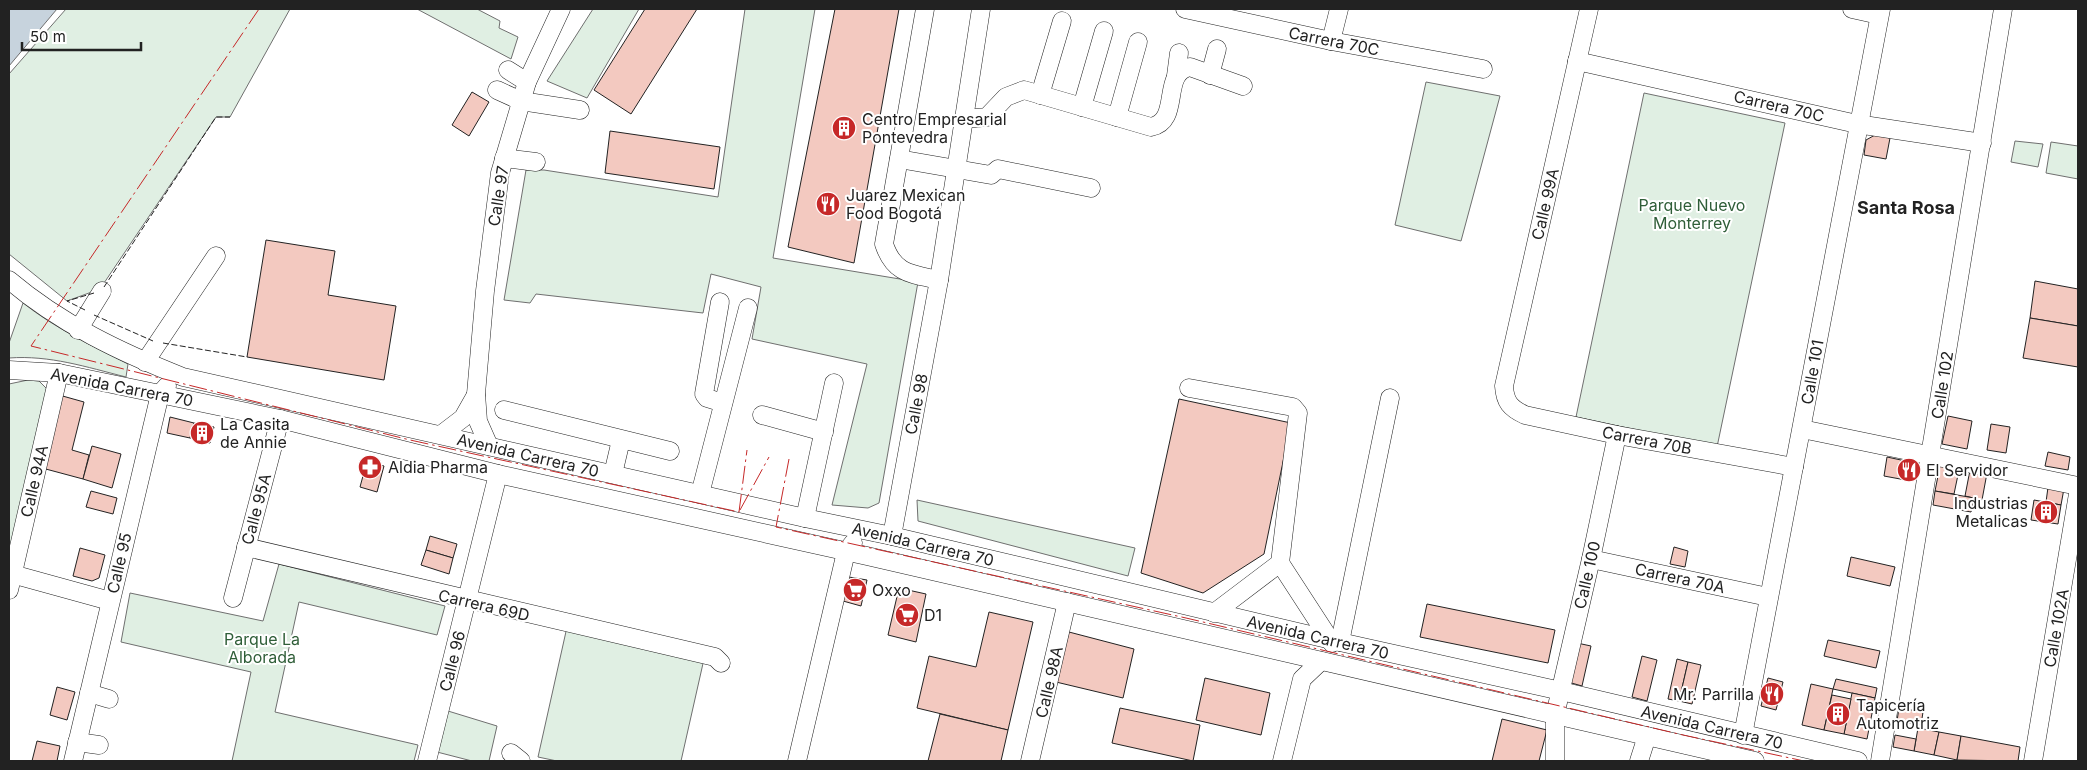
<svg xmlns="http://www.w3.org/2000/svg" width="2087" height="770" viewBox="0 0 2087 770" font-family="Inter,sans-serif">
  <rect width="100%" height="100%" fill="#fff"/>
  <g fill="#e0efe3" stroke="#6f6f6f">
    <polygon points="66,9 290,9 230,117 216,117 100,289 67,301 9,254 9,74"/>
    <polygon points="417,9 477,9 500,21 499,28 518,37 511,59"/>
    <polygon points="593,9 639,9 587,98 547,81"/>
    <polygon points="745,9 815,9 773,258 918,282 879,503 868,508 832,505 867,364 752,339 761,287 711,274 703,313 536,294 530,303 504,300 526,170 544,170 718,197"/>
    <polygon points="1426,82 1500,96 1461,241 1395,225"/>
    <polygon points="1644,93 1785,123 1717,447 1576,417"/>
    <polygon points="2015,141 2043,144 2038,167 2011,162"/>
    <polygon points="2051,142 2078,146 2078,179 2046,173"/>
    <path d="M23 303C55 328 92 346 128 364L126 377C86 367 50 355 9 358V343Z"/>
    <polygon points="28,380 39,381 48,390 9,564 9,384"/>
    <polygon points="917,500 1135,548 1128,576 918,521"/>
    <polygon points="279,564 445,606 437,635 299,602 275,712 418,745 414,761 232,761 251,672 121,642 130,593 263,621"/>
    <polygon points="567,627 704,659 681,761 557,761 538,757"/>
    <polygon points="448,711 497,726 489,761 472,761 437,752"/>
  </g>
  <polygon fill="#c7d3dd" stroke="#6f6f6f" points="9,9 57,9 9,66"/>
  <g fill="#f3c9c0" stroke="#222">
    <polygon points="645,9 697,9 631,114 594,90"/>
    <polygon points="835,9 899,9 854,263 788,247"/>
    <polygon points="472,92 489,102 469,136 452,125"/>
    <polygon points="610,131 720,147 714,189 605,173"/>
    <polygon points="1875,135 1890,138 1886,159 1864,155 1866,140"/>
    <polygon points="266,240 335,251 328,295 396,306 384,380 247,357"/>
    <polygon points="2035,281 2078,289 2078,326 2030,318"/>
    <polygon points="2030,318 2078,326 2078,367 2023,358"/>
    <polygon points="59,395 84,402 72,450 89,455 83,479 42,468"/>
    <polygon points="1179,399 1291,423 1264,554 1203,593 1141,573"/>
    <polygon points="1948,416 1972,421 1967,449 1942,444"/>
    <polygon points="170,417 194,423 190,438 167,433"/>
    <polygon points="194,423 214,427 210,443 190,438"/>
    <polygon points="1991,424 2010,427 2006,453 1987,450"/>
    <polygon points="92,446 121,454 112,488 83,479"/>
    <polygon points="2048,452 2070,457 2068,470 2045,466"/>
    <polygon points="1887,457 1915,463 1911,481 1884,476"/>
    <polygon points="367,461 384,466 377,492 360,487"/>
    <polygon points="1940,466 1959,470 1954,494 1935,491"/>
    <polygon points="1970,470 1987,473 1982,500 1965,496"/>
    <polygon points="2049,480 2065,483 2061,505 2046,502"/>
    <polygon points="91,491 117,498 113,514 86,507"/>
    <polygon points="1935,491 1974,498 1971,512 1933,505"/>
    <polygon points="2034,500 2061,505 2058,524 2031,520"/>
    <polygon points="430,536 457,544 453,558 426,550"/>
    <polygon points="1674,547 1688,551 1685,567 1670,564"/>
    <polygon points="80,548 105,555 99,578 92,581 73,576"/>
    <polygon points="426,550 453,558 449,574 421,565"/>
    <polygon points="1851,557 1895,567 1890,586 1847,576"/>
    <polygon points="849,577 867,580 861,606 843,601"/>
    <polygon points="899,588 926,594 916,642 888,635"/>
    <polygon points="1427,604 1555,630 1548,663 1420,637"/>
    <polygon points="989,612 1033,622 1008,730 917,708 929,656 976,667"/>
    <polygon points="1069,632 1134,649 1123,698 1056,682"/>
    <polygon points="1828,640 1880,651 1876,668 1824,656"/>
    <polygon points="1577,643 1591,646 1582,686 1568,682"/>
    <polygon points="1642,656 1657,660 1647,701 1632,697"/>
    <polygon points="1677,659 1688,662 1679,701 1668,699"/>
    <polygon points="1688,662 1701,665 1692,704 1679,701"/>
    <polygon points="1205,678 1270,693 1261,735 1196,720"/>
    <polygon points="1768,678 1783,682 1776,710 1761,706"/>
    <polygon points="1836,679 1877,688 1875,698 1833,689"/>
    <polygon points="1811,684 1833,689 1824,730 1802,725"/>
    <polygon points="57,687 75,692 67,720 50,715"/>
    <polygon points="1852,693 1875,698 1867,739 1844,734"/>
    <polygon points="1832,695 1851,699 1844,734 1824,730"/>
    <polygon points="1120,708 1200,725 1193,761 1112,743"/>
    <polygon points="1899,708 1923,712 1921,725 1897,721"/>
    <polygon points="940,714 1008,730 1001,761 928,761"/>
    <polygon points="1502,719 1547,730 1539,761 1492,761"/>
    <polygon points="1918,728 1939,732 1934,755 1914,751"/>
    <polygon points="1939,732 1961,736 1957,760 1934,755"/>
    <polygon points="1895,735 1916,739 1914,751 1893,747"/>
    <polygon points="1961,736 2020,747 2018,761 1957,760"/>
    <polygon points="37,741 60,746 57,761 32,761"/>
  </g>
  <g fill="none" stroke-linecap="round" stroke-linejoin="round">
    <g stroke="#222" stroke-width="19">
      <g id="minor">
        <path d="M925 9 884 244C894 274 911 274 939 280"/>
        <polyline points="1185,9 1331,41 1483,69"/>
        <path d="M1589 9 1504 386C1505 402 1510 408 1525 415L1617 435 1794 467"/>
        <polyline points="1852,9 1879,15"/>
        <polyline points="1331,41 1339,9"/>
        <polyline points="1577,61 1857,124 1982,143"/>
        <polyline points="508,70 527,82"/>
        <polyline points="1210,75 1217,49"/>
        <polyline points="1176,76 1179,53"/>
        <polyline points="497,90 521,101 580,110"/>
        <polyline points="1040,95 1062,21"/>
        <polyline points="1082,107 1104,31"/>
        <polyline points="1117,117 1138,42"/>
        <path d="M964 119 987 117 1006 97 1024 90 1151 127C1182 121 1160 73 1190 67L1243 86"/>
        <polyline points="504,158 536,162"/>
        <polyline points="899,159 991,175 998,169 1091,188"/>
        <path d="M9 280C61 324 120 352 183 377L805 518 892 536 1340 642 1561 691 1858 761"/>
        <polyline points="720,302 704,394 707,398 723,403"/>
        <polyline points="78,330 102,291"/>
        <polyline points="145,362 216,256"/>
        <polyline points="9,370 59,373 280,419 498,474 867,556 1755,761"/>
        <polyline points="1189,388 1293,407 1298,413 1280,563 1214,613"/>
        <polyline points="504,410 670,451"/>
        <polyline points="762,415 824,432"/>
        <polyline points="1802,429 2078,486"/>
        <polyline points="442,434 463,418 476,395"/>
        <polyline points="489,446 478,421 476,394 485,291 500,173 527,82 561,9"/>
        <polyline points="613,474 621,440"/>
        <polyline points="700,494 748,308"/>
        <polyline points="805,518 834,383"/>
        <polyline points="892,536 939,280 981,9"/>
        <polyline points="246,547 715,657 721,663"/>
        <polyline points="1591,559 1768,597"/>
        <polyline points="1280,563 1332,643"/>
        <polyline points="12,574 110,601"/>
        <polyline points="9,590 59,373"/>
        <polyline points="233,598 280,419"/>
        <polyline points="1340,642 1390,398"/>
        <polyline points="89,693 109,699"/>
        <polyline points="1743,735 1881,9"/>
        <polyline points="77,742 99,745"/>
        <polyline points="511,753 521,761"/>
        <polyline points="73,761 160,394 167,386"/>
        <polyline points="427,761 498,474"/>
        <polyline points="797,761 846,552 853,543"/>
        <polyline points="1030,761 1067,602"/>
        <polyline points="1282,761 1302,679 1321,661"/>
        <polyline points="1555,761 1555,715 1591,559 1617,435"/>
        <polyline points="1639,761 1647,736"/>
        <polyline points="1880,761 2003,9"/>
        <polyline points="2033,761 2078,494"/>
      </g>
    </g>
    <use href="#minor" stroke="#fff" stroke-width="18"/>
    <g stroke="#222" stroke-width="1" stroke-dasharray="6 2.5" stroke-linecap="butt">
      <polyline points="104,287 216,117 230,117"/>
      <polyline points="85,310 67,301 94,293"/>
      <polyline points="94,315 153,341"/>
      <polyline points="163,343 247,357"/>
    </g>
    <g stroke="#c62828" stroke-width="1" stroke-dasharray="18 4 2.5 4" stroke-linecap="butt">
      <polyline points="259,9 31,346 410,440 739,512"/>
      <polyline points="789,459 776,527 1186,618 1683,735 1804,761"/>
      <polyline points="740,510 769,457"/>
      <polyline points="739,512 747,450"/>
    </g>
  </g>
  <defs>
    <g id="building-disc" transform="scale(1.25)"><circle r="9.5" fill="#c62828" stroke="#fff"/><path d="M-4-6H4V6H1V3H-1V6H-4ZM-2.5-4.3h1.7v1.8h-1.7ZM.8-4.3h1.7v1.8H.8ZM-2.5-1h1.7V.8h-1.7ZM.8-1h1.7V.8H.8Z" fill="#fff"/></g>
    <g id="restaurant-disc" transform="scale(1.25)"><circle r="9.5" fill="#c62828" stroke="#fff"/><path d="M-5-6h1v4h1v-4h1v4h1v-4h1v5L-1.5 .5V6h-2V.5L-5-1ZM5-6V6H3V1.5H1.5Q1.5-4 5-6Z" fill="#fff"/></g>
    <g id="pharmacy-disc" transform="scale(1.25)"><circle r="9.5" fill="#c62828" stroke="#fff"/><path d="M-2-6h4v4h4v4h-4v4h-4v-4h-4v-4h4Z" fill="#fff"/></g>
    <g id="supermarket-disc" transform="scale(1.25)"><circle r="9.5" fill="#c62828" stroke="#fff"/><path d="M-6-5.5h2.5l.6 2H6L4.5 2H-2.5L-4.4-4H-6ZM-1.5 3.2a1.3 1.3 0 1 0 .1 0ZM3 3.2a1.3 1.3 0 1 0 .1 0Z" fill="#fff"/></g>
  </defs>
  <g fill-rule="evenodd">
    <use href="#building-disc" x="844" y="128"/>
    <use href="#restaurant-disc" x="828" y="204"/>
    <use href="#building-disc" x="202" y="433"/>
    <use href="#pharmacy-disc" x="370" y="467"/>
    <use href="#restaurant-disc" x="1909" y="470"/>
    <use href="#building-disc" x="2046" y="512"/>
    <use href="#supermarket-disc" x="855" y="590"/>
    <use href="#supermarket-disc" x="907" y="615"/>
    <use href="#restaurant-disc" x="1772" y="694"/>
    <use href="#building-disc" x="1838" y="714"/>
  </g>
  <g text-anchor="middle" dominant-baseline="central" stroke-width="4" stroke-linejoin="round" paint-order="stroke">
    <g font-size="16" fill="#222" stroke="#fff">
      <text transform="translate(1334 41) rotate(11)">Carrera 70C</text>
      <text transform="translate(1779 106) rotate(13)">Carrera 70C</text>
      <text transform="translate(498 196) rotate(-81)">Calle 97</text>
      <text transform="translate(1545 204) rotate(-77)">Calle 99A</text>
      <text transform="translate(1812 372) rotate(-80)">Calle 101</text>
      <text transform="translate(1942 385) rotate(-81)">Calle 102</text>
      <text transform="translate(122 387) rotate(11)">Avenida Carrera 70</text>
      <text transform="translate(916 404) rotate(-79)">Calle 98</text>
      <text transform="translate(1647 440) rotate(11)">Carrera 70B</text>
      <text transform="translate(528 455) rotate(13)">Avenida Carrera 70</text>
      <text transform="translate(34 481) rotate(-77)">Calle 94A</text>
      <text transform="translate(256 509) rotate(-75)">Calle 95A</text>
      <text transform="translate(923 544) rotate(13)">Avenida Carrera 70</text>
      <text transform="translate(119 563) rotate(-77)">Calle 95</text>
      <text transform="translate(1587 575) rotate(-77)">Calle 100</text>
      <text transform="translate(1680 578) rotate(12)">Carrera 70A</text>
      <text transform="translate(484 605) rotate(13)">Carrera 69D</text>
      <text transform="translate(2056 628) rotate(-80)">Calle 102A</text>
      <text transform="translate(1318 637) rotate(13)">Avenida Carrera 70</text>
      <text transform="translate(452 661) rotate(-76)">Calle 96</text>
      <text transform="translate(1049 682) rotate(-77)">Calle 98A</text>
      <text transform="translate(1712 727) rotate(13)">Avenida Carrera 70</text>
    </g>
    <g font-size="16" fill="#222" stroke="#fff" text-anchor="start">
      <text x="862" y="119">Centro Empresarial<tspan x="862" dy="18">Pontevedra</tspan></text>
      <text x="846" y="195">Juarez Mexican<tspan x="846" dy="18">Food Bogotá</tspan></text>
      <text x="220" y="424">La Casita<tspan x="220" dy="18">de Annie</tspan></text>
      <text x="388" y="467">Aldia Pharma</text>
      <text x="1926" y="470">El Servidor</text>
      <text x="2028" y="503" text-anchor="end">Industrias<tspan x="2028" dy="18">Metalicas</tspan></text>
      <text x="872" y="590">Oxxo</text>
      <text x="924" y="615">D1</text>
      <text x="1754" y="694" text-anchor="end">Mr. Parrilla</text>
      <text x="1856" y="705">Tapicería<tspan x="1856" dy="18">Automotriz</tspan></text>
    </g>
    <g font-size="16" fill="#2f5e38" stroke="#fff">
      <text x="1692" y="205">Parque Nuevo<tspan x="1692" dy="18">Monterrey</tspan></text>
      <text x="262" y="639">Parque La<tspan x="262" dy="18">Alborada</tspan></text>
    </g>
    <g font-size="18" font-weight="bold" fill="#222" stroke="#fff">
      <text x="1906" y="207">Santa Rosa</text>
    </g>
  </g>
  <rect width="2087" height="770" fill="none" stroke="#222222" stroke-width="20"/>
  <path d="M22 42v8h119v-8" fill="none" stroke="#222222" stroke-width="2.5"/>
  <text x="30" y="42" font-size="15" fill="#222222" stroke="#ffffff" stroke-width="4" paint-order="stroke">50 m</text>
</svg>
